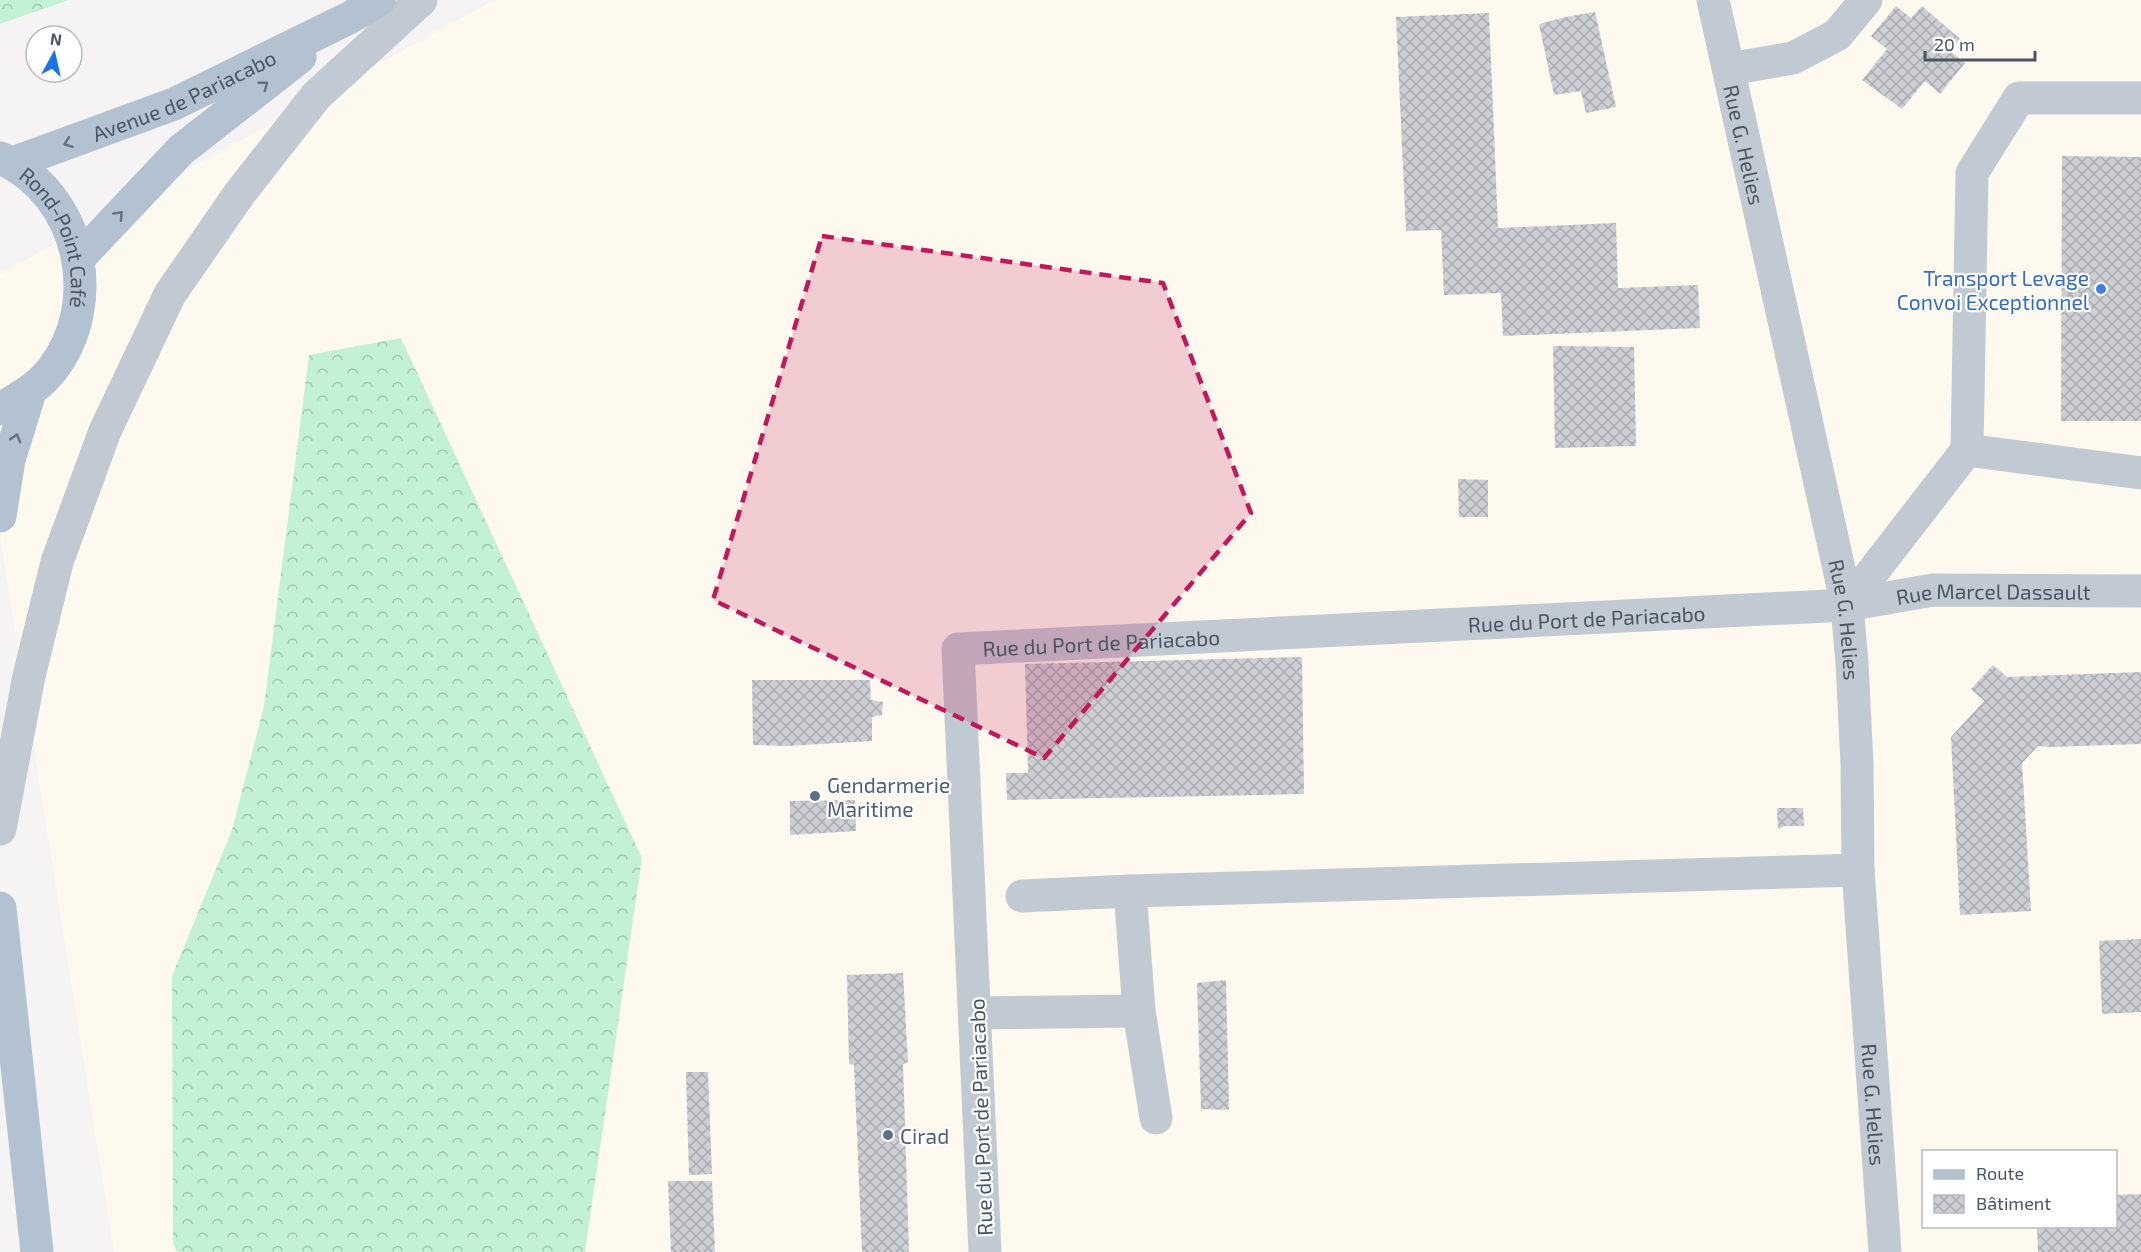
<svg xmlns="http://www.w3.org/2000/svg" width="2141" height="1252" viewBox="0 0 2141 1252" font-family="'Exo 2',sans-serif">
  <defs>
    <pattern id="forest-crowns" width="20" height="18" patternUnits="userSpaceOnUse" patternTransform="scale(1.5)"><rect width="20" height="18" fill="#c3f1d5"/><path d="M2 6a3 3 0 1 1 6 0M12 15a3 3 0 1 1 6 0" fill="none" stroke="#a0c6b0"/></pattern>
    <pattern id="building-cross-hatch" width="8" height="8" patternUnits="userSpaceOnUse" patternTransform="scale(1.5)"><rect width="8" height="8" fill="#cdcfd5"/><path d="M0 0l8 8M0 8l8-8" fill="none" stroke="#a8abb0"/></pattern>
  </defs>
  <rect width="100%" height="100%" fill="#f5f3f3"/>
  <path fill="#fdf9ef" fill-rule="evenodd" d="M494 0H2141V1252H114L0 536V274ZM1924 1152H2116V1226H1924Z"/>
  <g fill="url(#forest-crowns)">
    <polygon points="0,0 69,0 0,24"/>
    <polygon points="401,338 642,858 585,1252 177,1252 173,1243 172,976 232,830 264,706 309,355"/>
  </g>
  <g fill="url(#building-cross-hatch)">
    <polygon points="1896,6 1911,18 1922,6 1960,39 1950,51 1965,63 1940,94 1925,81 1902,109 1862,80 1887,49 1871,36"/>
    <polygon points="1595,12 1616,107 1586,113 1581,91 1554,95 1539,24 1570,16"/>
    <polygon points="1489,13 1498,228 1616,223 1618,288 1698,285 1700,328 1503,336 1501,293 1444,295 1441,230 1406,231 1396,17"/>
    <polygon points="2062,156 2141,157 2141,421 2061,421"/>
    <polygon points="1553,346 1634,347 1636,446 1555,448"/>
    <polygon points="1458,479 1488,480 1488,517 1459,517"/>
    <polygon points="1302,657 1304,794 1007,800 1006,773 1028,773 1025,664"/>
    <polygon points="1993,665 2007,677 2141,672 2141,744 2050,747 2038,746 2022,763 2031,911 1960,915 1951,737 1984,701 1971,689"/>
    <polygon points="752,680 870,680 871,700 883,702 882,715 872,717 872,741 786,746 753,745"/>
    <polygon points="855,800 856,831 790,835 790,801"/>
    <polygon points="1777,808 1803,808 1804,826 1785,826 1778,829"/>
    <polygon points="2141,939 2141,1012 2102,1014 2099,941"/>
    <polygon points="903,973 908,1062 903,1064 909,1252 862,1252 854,1065 849,1064 847,975"/>
    <polygon points="1226,980 1229,1110 1201,1109 1197,983"/>
    <polygon points="686,1072 708,1072 712,1174 689,1175"/>
    <polygon points="668,1181 712,1181 715,1252 671,1252"/>
    <polygon points="2141,1194 2141,1252 2038,1252 2037,1227 2115,1227 2116,1195"/>
  </g>
  <g fill="none" stroke-linecap="round" stroke-linejoin="round">
    <g stroke="#c1cad2" stroke-width="33">
      <path id="s1" d="M1713 0 1847 605 1852 663 1857 764 1858 870 1885 1252"/>
      <polyline points="1729,69 1793,58 1837,35 1866,0"/>
      <polyline points="1967,450 2141,473"/>
      <polyline points="1847,605 1967,450 1972,173 2019,98 2141,98"/>
      <polyline points="0,829 29,676 57,562 105,431 170,294 240,193 316,96 421,0"/>
      <polyline points="1130,891 1139,1011 1156,1118"/>
      <polyline points="1022,896 1130,891 1858,870"/>
      <polyline points="976,1013 1139,1011"/>
      <path id="s2" d="M985 1252 958 649 1847 605 1933 590 2141 591"/>
    </g>
    <g stroke="#b3c2d1" stroke-width="33">
      <path id="s3" d="M0 158C81 193 105 303 51 371 37 388 19 398 0 409"/>
      <path id="s4" d="M13 163 174 104 351 17 379 0"/>
      <polyline points="79,258 181,150 300,57"/>
      <polyline points="0,516 9,460 30,392"/>
      <polyline points="0,908 37,1252"/>
    </g>
  </g>
  <defs><path id="oneway-chevron" d="M-2-3.5L2.5 0L-2 3.5" fill="none" stroke-width="1.6" stroke-linecap="round" stroke-linejoin="round" transform="scale(1.5)"/></defs>
  <g stroke="#64717d">
    <use href="#oneway-chevron" transform="translate(264 85) rotate(-38)"/>
    <use href="#oneway-chevron" transform="translate(68 143) rotate(160)"/>
    <use href="#oneway-chevron" transform="translate(119 215) rotate(-47)"/>
    <use href="#oneway-chevron" transform="translate(16 438) rotate(-73)"/>
  </g>
  <path fill="#c2185b" fill-opacity="0.2" stroke="#c2185b" stroke-width="4.5" stroke-dasharray="12 8" stroke-linejoin="round" d="M822 236 1163 283 1251 513 1044 758 713 600Z"/>
  <circle fill="#3f7fe0" stroke="#fff" stroke-width="2" cx="2101" cy="289" r="6"/>
  <g fill="#5c6f8a" stroke="#fff" stroke-width="2">
    <circle cx="815" cy="796" r="6"/>
    <circle cx="888" cy="1135" r="6"/>
  </g>
  <g text-anchor="middle" dominant-baseline="central" stroke-width="4.5" stroke-linejoin="round" paint-order="stroke">
    <g font-size="21" fill="#4a5661" stroke="#fff">
      <text stroke="none"><textPath href="#s4" startOffset="184">Avenue de Pariacabo</textPath></text>
      <text stroke="none"><textPath href="#s1" startOffset="148">Rue G. Helies</textPath></text>
      <text stroke="none"><textPath href="#s3" startOffset="104">Rond-Point Café</textPath></text>
      <text stroke="none"><textPath href="#s2" startOffset="1641">Rue Marcel Dassault</textPath></text>
      <text stroke="none"><textPath href="#s2" startOffset="1233">Rue du Port de Pariacabo</textPath></text>
      <text stroke="none"><textPath href="#s1" startOffset="634">Rue G. Helies</textPath></text>
      <text stroke="none"><textPath href="#s2" startOffset="747">Rue du Port de Pariacabo</textPath></text>
      <text stroke="none"><textPath href="#s1" startOffset="1120">Rue G. Helies</textPath></text>
      <text transform="translate(980 1117) rotate(-92)">Rue du Port de Pariacabo</text>
    </g>
    <g font-size="21" fill="#366cbe" stroke="#fff" text-anchor="end">
      <text x="2089" y="277">Transport Levage<tspan x="2089" dy="24">Convoi Exceptionnel</tspan></text>
    </g>
    <g font-size="21" fill="#4e5e75" stroke="#fff" text-anchor="start">
      <text x="827" y="784">Gendarmerie<tspan x="827" dy="24">Maritime</tspan></text>
      <text x="900" y="1135">Cirad</text>
    </g>
  </g>
  <rect x="1922" y="1150" width="195" height="78" fill="#ffffff" stroke="#b7bbc0" stroke-width="1.5"/>
  <rect x="1934" y="1170" width="30" height="9" fill="#b3c2d1" stroke="#b7bbc0" stroke-width="1.5"/>
  <text x="1976" y="1180" font-size="18" fill="#4a5661">Route</text>
  <rect x="1934" y="1195" width="30" height="18" fill="url(#building-cross-hatch)" stroke="#b7bbc0" stroke-width="1.5"/>
  <text x="1976" y="1210" font-size="18" fill="#4a5661">Bâtiment</text>
  <g transform="translate(54 54) rotate(8)"><circle r="28" fill="#ffffff" stroke="#b7bbc0" stroke-width="1.5"/>
  <path d="M0-4.5L10 22L0 15L-10 22Z" fill="#1a73e8"/>
  <text y="-9" font-size="16" font-weight="bold" text-anchor="middle" fill="#4a5661">N</text>
  </g>
  <path d="M1925 51v9h110v-9" fill="none" stroke="#4a5661" stroke-width="3"/>
  <text x="1934" y="51" font-size="18" fill="#4a5661" stroke="#ffffff" stroke-width="4.5" paint-order="stroke">20 m</text>
</svg>
